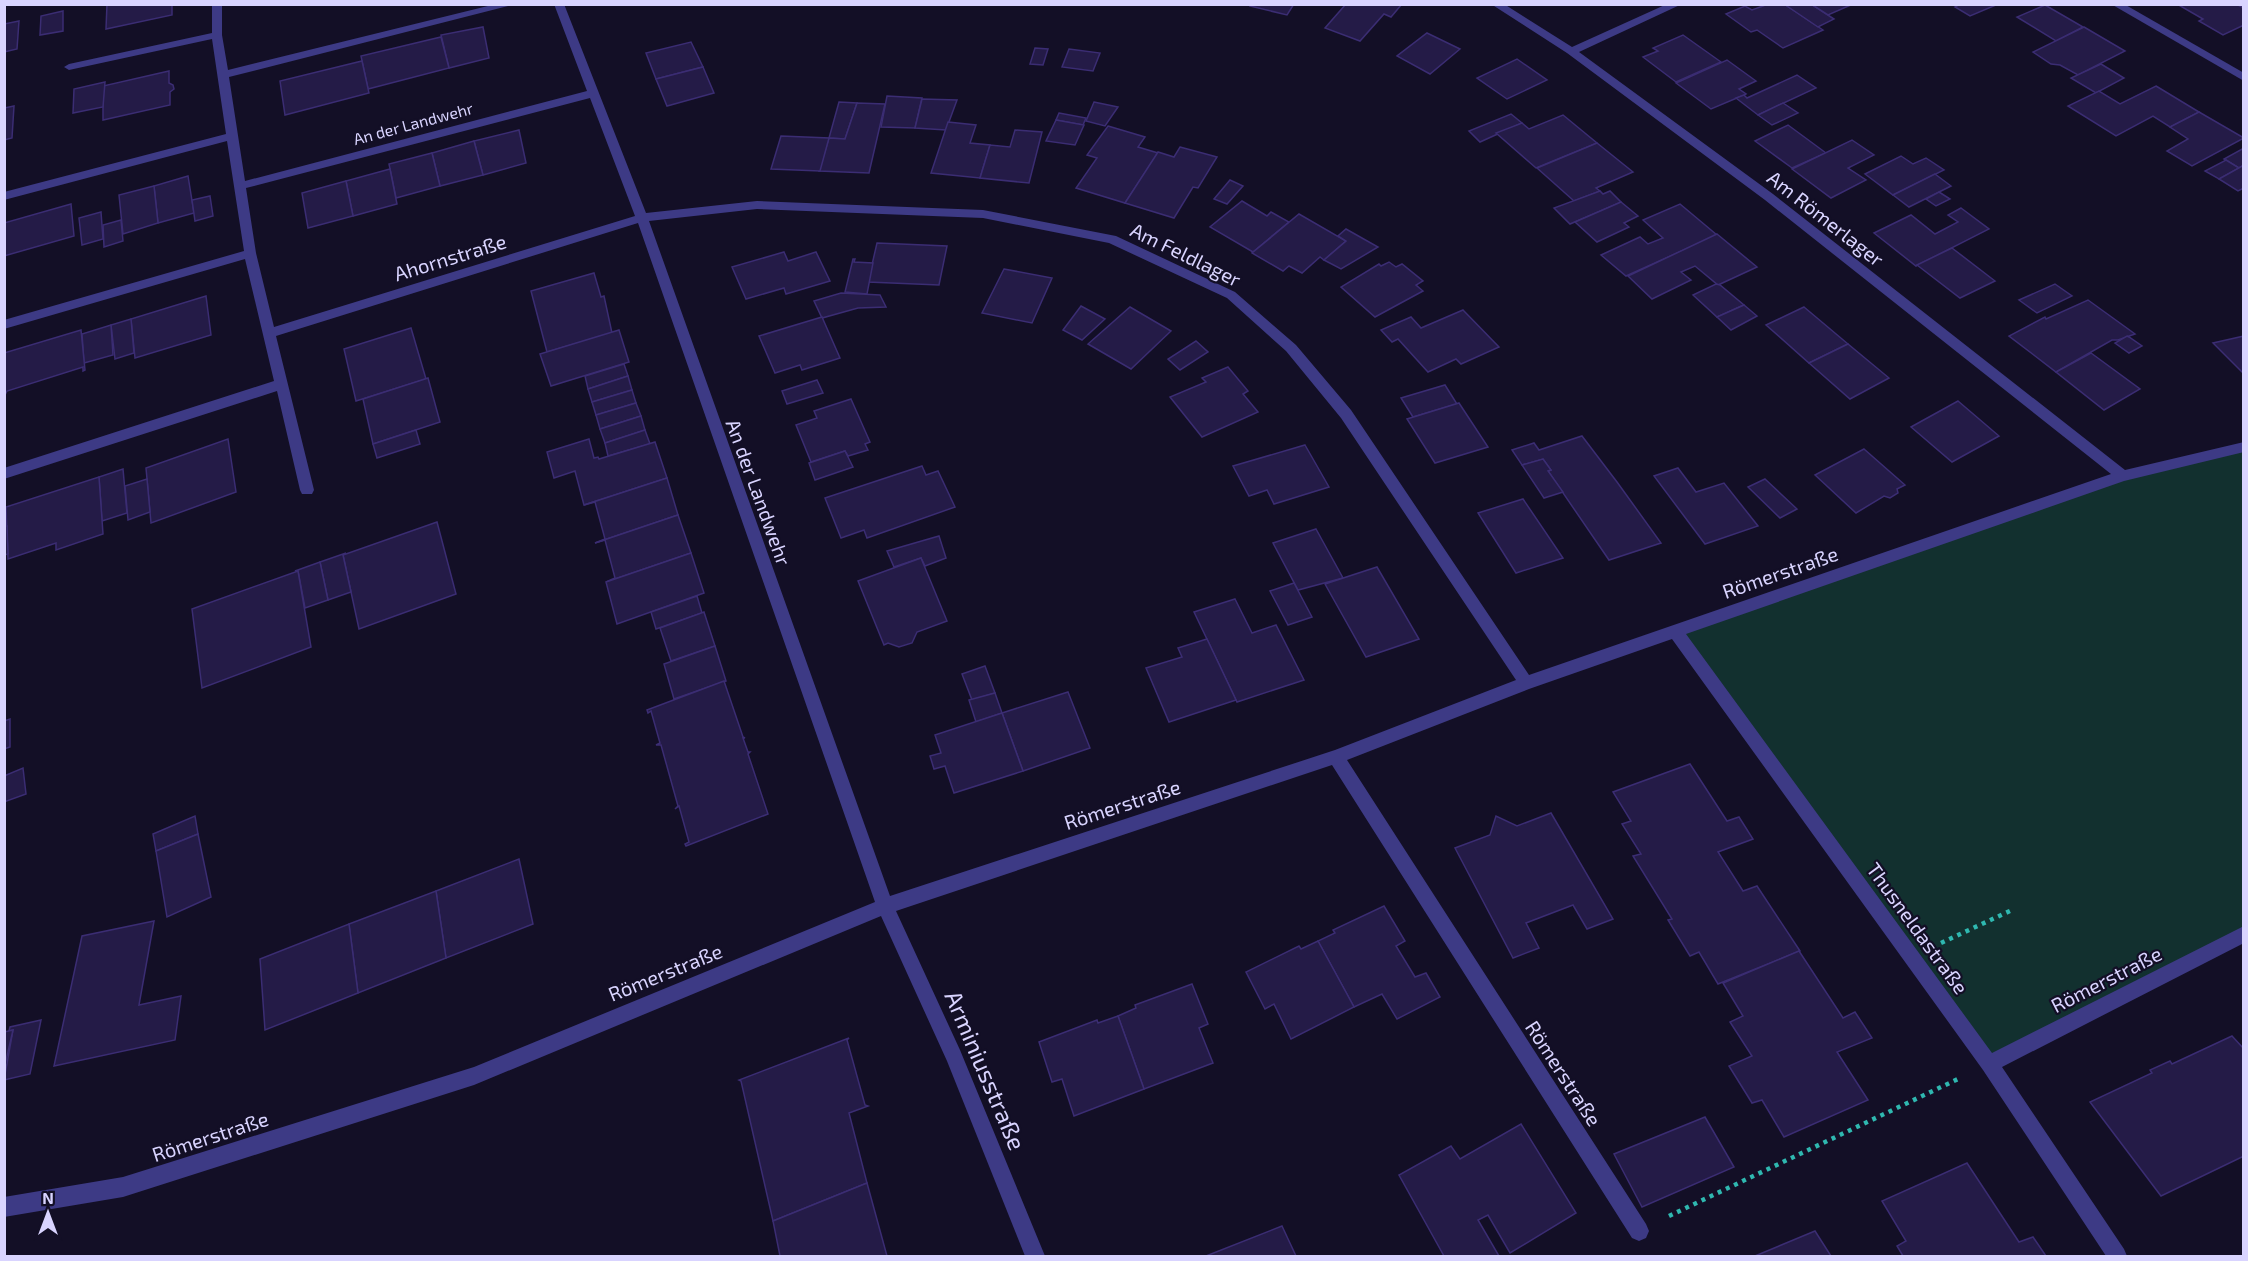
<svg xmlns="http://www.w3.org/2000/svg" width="2248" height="1261" viewBox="0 0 2248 1261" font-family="'Exo 2',sans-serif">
  <rect width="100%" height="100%" fill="#130f26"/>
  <polygon fill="#12302f" points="2243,447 2243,934 1989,1064 1676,632 2123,476"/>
  <g fill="#241b47" stroke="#3b2d73" stroke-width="1.5">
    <polygon points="107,4 172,4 172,15 106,29"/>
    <polygon points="1251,4 1294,4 1287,15 1250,6"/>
    <polygon points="1346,4 1402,4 1391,17 1384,14 1360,41 1325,28"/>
    <polygon points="1760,4 1784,4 1823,30 1783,48 1757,30 1751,32 1726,14 1745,6 1752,10 1763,6"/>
    <polygon points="1784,4 1811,4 1834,19 1818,27"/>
    <polygon points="1811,4 1853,4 1828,15"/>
    <polygon points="1960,4 1996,4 1996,5 1970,16 1955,7"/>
    <polygon points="2177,4 2238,5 2244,8 2244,25 2223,35 2199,21 2203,19"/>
    <polygon points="2045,5 2083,27 2056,41 2017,17"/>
    <polygon points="63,11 63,31 40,35 41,16"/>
    <polygon points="19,21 17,49 4,52 4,24"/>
    <polygon points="483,27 489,58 449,68 441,35"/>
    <polygon points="2084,27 2125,51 2078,75 2060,65 2051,64 2033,52"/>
    <polygon points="1427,33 1460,49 1430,74 1397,56"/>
    <polygon points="1683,35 1721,62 1676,82 1643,57 1658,51 1653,48"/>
    <polygon points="441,37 449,68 368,89 361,56"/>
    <polygon points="691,42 703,67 656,79 646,53"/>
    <polygon points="1035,48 1048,49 1043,65 1030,64"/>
    <polygon points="1069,49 1100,53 1093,71 1062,67"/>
    <polygon points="1517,59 1547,80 1507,99 1477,78"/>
    <polygon points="1727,60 1756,81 1739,89 1746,94 1744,95 1711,109 1676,83"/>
    <polygon points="362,61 369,93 285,115 280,81"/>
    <polygon points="2101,64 2124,78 2096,93 2071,78"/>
    <polygon points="703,67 714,93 667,106 656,79"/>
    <polygon points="169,71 169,83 173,85 174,89 170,92 170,105 103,120 103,86"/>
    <polygon points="1797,75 1816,88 1758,115 1736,98 1744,95 1747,98"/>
    <polygon points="105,82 103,107 73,113 74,89"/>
    <polygon points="2156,86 2199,112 2170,127 2153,116 2116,136 2068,106 2099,91 2120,104"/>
    <polygon points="887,96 922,98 915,128 881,127"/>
    <polygon points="922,99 957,100 946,130 915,128"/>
    <polygon points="839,102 857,103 845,139 829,138"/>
    <polygon points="1094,102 1118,107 1105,126 1086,121"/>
    <polygon points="857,103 885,104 869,173 819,171 829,138 845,139"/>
    <polygon points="1783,103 1798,113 1772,125 1758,115"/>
    <polygon points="14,106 12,138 4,140 4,108"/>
    <polygon points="2199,112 2244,138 2192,166 2167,151 2188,139 2170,127"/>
    <polygon points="1059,113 1086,118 1083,125 1056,120"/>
    <polygon points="1511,114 1522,123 1480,142 1469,131"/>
    <polygon points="1563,115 1597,143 1536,168 1496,133 1522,123 1529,129"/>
    <polygon points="1056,120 1084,125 1075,145 1046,141"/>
    <polygon points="948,122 976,125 970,143 990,145 980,178 931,173"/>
    <polygon points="1788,125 1826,153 1792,168 1755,141"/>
    <polygon points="1108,126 1145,137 1138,147 1158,153 1125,203 1076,188 1097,158 1087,155"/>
    <polygon points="519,130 526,163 483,175 474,141"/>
    <polygon points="1015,130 1042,132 1029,183 980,178 990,145 1010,147"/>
    <polygon points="781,136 829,138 820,171 771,169"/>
    <polygon points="1852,140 1874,155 1848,168 1866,180 1831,198 1792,169"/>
    <polygon points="474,141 483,175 440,186 432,153"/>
    <polygon points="1597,143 1633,172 1596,188 1600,191 1574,201 1537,168"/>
    <polygon points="1180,147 1217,157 1198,188 1193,187 1174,218 1125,203 1158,152 1174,157"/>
    <polygon points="2244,148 2244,165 2239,168 2224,159"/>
    <polygon points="432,153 440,186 396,198 389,164"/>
    <polygon points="1901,156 1913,164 1926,158 1944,170 1893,195 1865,174"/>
    <polygon points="2226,160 2239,168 2219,179 2205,171"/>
    <polygon points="2244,165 2244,188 2238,191 2219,179"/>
    <polygon points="390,169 397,204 353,216 346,181"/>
    <polygon points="1935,174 1951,186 1909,207 1893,195"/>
    <polygon points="188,176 194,213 158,223 154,186"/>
    <polygon points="1230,180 1243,186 1227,204 1214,199"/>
    <polygon points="346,181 353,216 308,228 302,193"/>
    <polygon points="154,186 158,223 123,234 119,195"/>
    <polygon points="1600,191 1603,194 1610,191 1621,202 1570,224 1554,208"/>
    <polygon points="1939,192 1950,199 1936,206 1926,199"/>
    <polygon points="210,196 213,216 195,221 192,200"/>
    <polygon points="1242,201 1267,216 1271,212 1289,222 1253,252 1210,227"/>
    <polygon points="1621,202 1638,216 1624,223 1629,227 1597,242 1575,222"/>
    <polygon points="71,204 74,236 4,256 4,223"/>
    <polygon points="1680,204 1717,235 1626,276 1601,255 1640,237 1648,244 1663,238 1643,220"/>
    <polygon points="1961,208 1989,229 1916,266 1874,233 1911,215 1935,234 1958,222 1948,215"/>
    <polygon points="101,212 103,239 82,245 79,218"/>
    <polygon points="1299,214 1346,241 1324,260 1320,257 1302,273 1289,266 1283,271 1252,253"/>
    <polygon points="121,220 123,241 104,247 103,225"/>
    <polygon points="1346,229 1378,247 1341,269 1324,260 1346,241 1338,236"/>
    <polygon points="1717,234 1757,267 1718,285 1695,266 1681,272 1691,280 1652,299 1628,276"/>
    <polygon points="877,243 947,246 939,285 868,282"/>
    <polygon points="1952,248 1995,281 1960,298 1917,265"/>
    <polygon points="784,252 788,261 816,252 830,281 786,294 784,288 746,299 732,267"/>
    <polygon points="853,259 855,259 854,262 873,263 867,294 845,292"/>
    <polygon points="1389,262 1396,267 1402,264 1423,281 1416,285 1423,291 1375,317 1341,287 1379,264 1381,266"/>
    <polygon points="1004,269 1052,278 1032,323 982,313"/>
    <polygon points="594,273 601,297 604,296 612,333 547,352 531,291"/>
    <polygon points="1716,284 1720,285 1744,305 1717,317 1693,295"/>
    <polygon points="2055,284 2072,296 2037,313 2019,300"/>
    <polygon points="841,293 880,295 886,307 858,308 822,318 814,301"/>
    <polygon points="206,296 211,335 135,358 131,319"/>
    <polygon points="2088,300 2135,334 2118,340 2112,340 2056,372 2009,336 2045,317 2046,319"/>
    <polygon points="1744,305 1757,316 1731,330 1717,317"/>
    <polygon points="1081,306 1105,319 1082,340 1063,330"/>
    <polygon points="1130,307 1171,331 1131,369 1088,344"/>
    <polygon points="1804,307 1848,344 1809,363 1766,325"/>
    <polygon points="1463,310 1499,347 1461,364 1456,359 1428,372 1398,339 1392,342 1381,330 1411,317 1421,328"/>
    <polygon points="822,317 840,358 802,370 800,365 775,373 759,336"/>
    <polygon points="131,319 134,353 115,359 111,325"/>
    <polygon points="111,325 113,355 84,363 82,334"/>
    <polygon points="411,328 426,379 356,401 344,349"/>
    <polygon points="81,330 85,370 83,371 83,367 7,391 5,395 4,353"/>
    <polygon points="619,330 629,362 551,386 540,354"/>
    <polygon points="2127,336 2129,337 2142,346 2129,353 2115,343"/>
    <polygon points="2244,336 2244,374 2213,343"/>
    <polygon points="1196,341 1208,352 1180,370 1168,359"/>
    <polygon points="1848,344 1889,378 1850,399 1809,363"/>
    <polygon points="2091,353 2140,389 2104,410 2056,372"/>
    <polygon points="624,364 628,376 588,389 585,376"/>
    <polygon points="1228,367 1248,391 1243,394 1258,412 1202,437 1170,397 1206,382 1202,378"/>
    <polygon points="628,376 632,390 592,402 588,389"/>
    <polygon points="428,378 440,422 373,444 363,399"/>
    <polygon points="817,380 823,393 787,404 782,391"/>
    <polygon points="1445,385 1457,404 1413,417 1401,398"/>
    <polygon points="632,390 636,403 596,415 592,402"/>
    <polygon points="851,399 870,442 865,444 868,450 848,456 845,451 811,462 796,425 817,418 814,411"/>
    <polygon points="1958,401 1999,436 1952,462 1911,427"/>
    <polygon points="636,403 641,416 600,429 596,415"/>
    <polygon points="1459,403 1488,447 1435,463 1407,419"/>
    <polygon points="641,416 645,430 605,443 600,429"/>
    <polygon points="416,430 420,444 377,458 373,444"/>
    <polygon points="645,430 650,444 608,456 605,443"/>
    <polygon points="1582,436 1617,482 1661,543 1609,560 1548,471 1551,470 1543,459 1522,465 1512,450 1534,443 1539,450"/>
    <polygon points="228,439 236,492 151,523 146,468"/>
    <polygon points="589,439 594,458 598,457 599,459 655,442 667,478 584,505 575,471 554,478 547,452"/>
    <polygon points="1305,445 1329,487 1274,504 1267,490 1249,496 1233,466"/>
    <polygon points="1864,449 1905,485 1897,489 1898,493 1890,498 1884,496 1856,513 1815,475"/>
    <polygon points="845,451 853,467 815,480 809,463"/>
    <polygon points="1543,459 1551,470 1548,471 1563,492 1544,498 1522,465"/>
    <polygon points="922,466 926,475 938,471 955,507 867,538 864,530 841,538 825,498"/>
    <polygon points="1678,468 1696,492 1724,483 1758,526 1705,544 1654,476"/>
    <polygon points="123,469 127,513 102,521 99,477"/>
    <polygon points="99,477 103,534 56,550 56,543 8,559 6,507"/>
    <polygon points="667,478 678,515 595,543 605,539 595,502 584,505"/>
    <polygon points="147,479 150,512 128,520 125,486"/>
    <polygon points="1765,479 1797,509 1780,518 1748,487"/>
    <polygon points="1523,499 1563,558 1516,573 1478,513"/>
    <polygon points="678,515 691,553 606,582 615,578 605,540 595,543"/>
    <polygon points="437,522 456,594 359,629 343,555"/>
    <polygon points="4,526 7,526 8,554 4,555"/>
    <polygon points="1316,529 1343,578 1298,590 1273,543"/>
    <polygon points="939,536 946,558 925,566 921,558 894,567 887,551"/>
    <polygon points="346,553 343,555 351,592 328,600 320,562"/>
    <polygon points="691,553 704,593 617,624 606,582"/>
    <polygon points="921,558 947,621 917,632 912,643 899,647 888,643 884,645 858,581"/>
    <polygon points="320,562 328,600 305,608 298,571 295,571"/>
    <polygon points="1377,567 1419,639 1366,657 1325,584"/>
    <polygon points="298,571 311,647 202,688 192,609"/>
    <polygon points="1294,583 1312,617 1288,625 1270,591"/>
    <polygon points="697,596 702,613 656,629 651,612"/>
    <polygon points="1235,599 1252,633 1276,625 1304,680 1237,702 1194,612"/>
    <polygon points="704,612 715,646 671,661 660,628"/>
    <polygon points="1207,639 1236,700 1169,722 1146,668 1182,657 1178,648"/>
    <polygon points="715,646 726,681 674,699 664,664"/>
    <polygon points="985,666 995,693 972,700 962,674"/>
    <polygon points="724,681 743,737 745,738 743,738 748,752 750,752 748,754 768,814 686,846 685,844 689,842 679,806 675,809 678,806 661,745 656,745 660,743 651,711 648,713 647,710"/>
    <polygon points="1068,692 1090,748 1023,771 1002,713"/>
    <polygon points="995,693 1002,713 976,722 969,700"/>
    <polygon points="1002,713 1023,771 954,793 945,766 934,769 930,756 941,753 935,735"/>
    <polygon points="10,719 10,747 4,749 4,721"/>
    <polygon points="1690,764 1727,821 1739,817 1753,839 1718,852 1743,891 1757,886 1800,951 1718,984 1699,952 1690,956 1668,920 1672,919 1633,856 1641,854 1622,824 1631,821 1613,792"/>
    <polygon points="23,768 26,794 4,802 4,776"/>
    <polygon points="1551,813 1613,919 1587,929 1573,905 1526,923 1539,948 1513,958 1455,848 1490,835 1496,816 1517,826"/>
    <polygon points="195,816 198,834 156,851 153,834"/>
    <polygon points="198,834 211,897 167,917 156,851"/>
    <polygon points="519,859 533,924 446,958 436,891"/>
    <polygon points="436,891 446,958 358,993 349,924"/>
    <polygon points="1384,906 1405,941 1396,946 1415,977 1426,973 1440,997 1397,1019 1382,994 1354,1007 1318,941 1335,933 1333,930"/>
    <polygon points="154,921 139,1005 181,996 175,1040 54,1066 82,936"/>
    <polygon points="349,924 358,993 265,1030 260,959"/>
    <polygon points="1318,941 1354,1007 1291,1039 1274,1004 1265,1009 1246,972 1299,946 1301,949"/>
    <polygon points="1799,951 1843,1018 1855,1012 1872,1038 1837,1052 1868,1100 1784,1137 1762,1100 1752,1103 1729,1066 1752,1056 1730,1022 1743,1016 1723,983"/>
    <polygon points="1192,984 1208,1024 1199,1028 1213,1063 1144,1089 1118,1016 1136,1008 1135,1005"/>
    <polygon points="1118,1016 1144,1089 1074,1116 1062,1079 1052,1082 1039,1042 1097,1020 1098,1023"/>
    <polygon points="41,1020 30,1074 4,1080 13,1030 9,1031 10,1027"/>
    <polygon points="13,1030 4,1069 4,1032"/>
    <polygon points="2232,1036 2244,1049 2244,1156 2161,1196 2090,1102 2152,1073 2150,1070 2170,1061 2172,1064"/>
    <polygon points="849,1038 847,1040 865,1105 868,1106 849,1113 867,1183 773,1221 741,1081 739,1080"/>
    <polygon points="1705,1117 1734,1167 1642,1207 1614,1154"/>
    <polygon points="1521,1124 1576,1213 1510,1253 1488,1215 1478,1220 1499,1256 1444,1256 1399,1175 1451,1146 1460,1159"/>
    <polygon points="1967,1163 2019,1242 2033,1237 2046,1256 1903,1256 1897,1246 1906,1241 1882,1201"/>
    <polygon points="867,1183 887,1256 780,1256 773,1221"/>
    <polygon points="1282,1226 1296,1256 1206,1256"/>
    <polygon points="1815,1231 1831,1256 1755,1256"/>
  </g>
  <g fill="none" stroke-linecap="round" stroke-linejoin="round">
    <g stroke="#2fb8b0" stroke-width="4.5" stroke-dasharray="4 5" stroke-linecap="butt">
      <polyline points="1941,943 2012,910"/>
      <polyline points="1669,1216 1958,1079"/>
    </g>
    <g fill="#3d3a85" fill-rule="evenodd">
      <path d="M212 4H222V35L228 70 496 4H516L229 77 245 181 587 91 554 4H564L646 213 757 201 983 210 1116 236 1235 292 1296 345 1351 410 1529 675 2111 474 1765 200 1567 53 1491 4H1504L1572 47 1667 4H1682L1579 52 1773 194 2125 470 2244 442V452L2124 481 1686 634 1992 1053 2244 926V943L2002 1067 2124 1249 2127 1256H2106L1983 1070 1672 639 1529 689 1347 760 1646 1224 1649 1231 1646 1238 1639 1241 1632 1238 1332 765 896 911 960 1050 1045 1256H1025L947 1061 881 916 474 1085 123 1197 4 1217V1197L123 1177 474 1067 875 902 638 223 276 336 314 490 312 494H302L300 490 277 391 4 479V468L274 381 245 259 4 329V320L244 251 227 141 4 200V192L226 134 212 39 69 70 64 67 69 64 212 33ZM590 98 635 216 274 327 256 253 246 188ZM757 209 983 218 1109 243 1227 298 1286 351 1341 418 1516 680 1335 750 890 896 649 221Z"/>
      <polygon points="2111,4 2124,4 2244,73 2244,81"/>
    </g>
  </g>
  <g text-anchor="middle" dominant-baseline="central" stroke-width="4.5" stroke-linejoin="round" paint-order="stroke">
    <g font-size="16" fill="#d9d4ff" stroke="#130f26">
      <text transform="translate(413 123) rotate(-15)">An der Landwehr</text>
    </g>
    <g font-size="20" fill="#d9d4ff" stroke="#130f26">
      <text transform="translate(1826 218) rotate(38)">Am Römerlager</text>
      <text transform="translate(1186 254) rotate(26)">Am Feldlager</text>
      <text transform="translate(450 257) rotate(-17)">Ahornstraße</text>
      <text transform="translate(759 492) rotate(70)">An der Landwehr</text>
      <text transform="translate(1780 572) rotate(-19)">Römerstraße</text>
      <text transform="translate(1122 804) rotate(-18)">Römerstraße</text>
      <text transform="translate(1918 928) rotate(54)">Thusneldastraße</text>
      <text transform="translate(665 972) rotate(-22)">Römerstraße</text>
      <text transform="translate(2106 979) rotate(-27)">Römerstraße</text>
      <text transform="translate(1564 1073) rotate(57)">Römerstraße</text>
      <text transform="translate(210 1136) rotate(-18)">Römerstraße</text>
    </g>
    <g font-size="24" fill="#d9d4ff" stroke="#130f26">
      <text transform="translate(986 1070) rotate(67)">Arminiusstraße</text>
    </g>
  </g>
  <rect width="2248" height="1261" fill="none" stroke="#d9d4ff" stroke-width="12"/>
  <g transform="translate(48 1213)" stroke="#130f26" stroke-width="4.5" paint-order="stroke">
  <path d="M0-4.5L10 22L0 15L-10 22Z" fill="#d9d4ff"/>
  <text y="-9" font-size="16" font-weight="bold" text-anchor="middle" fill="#d9d4ff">N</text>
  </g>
</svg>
